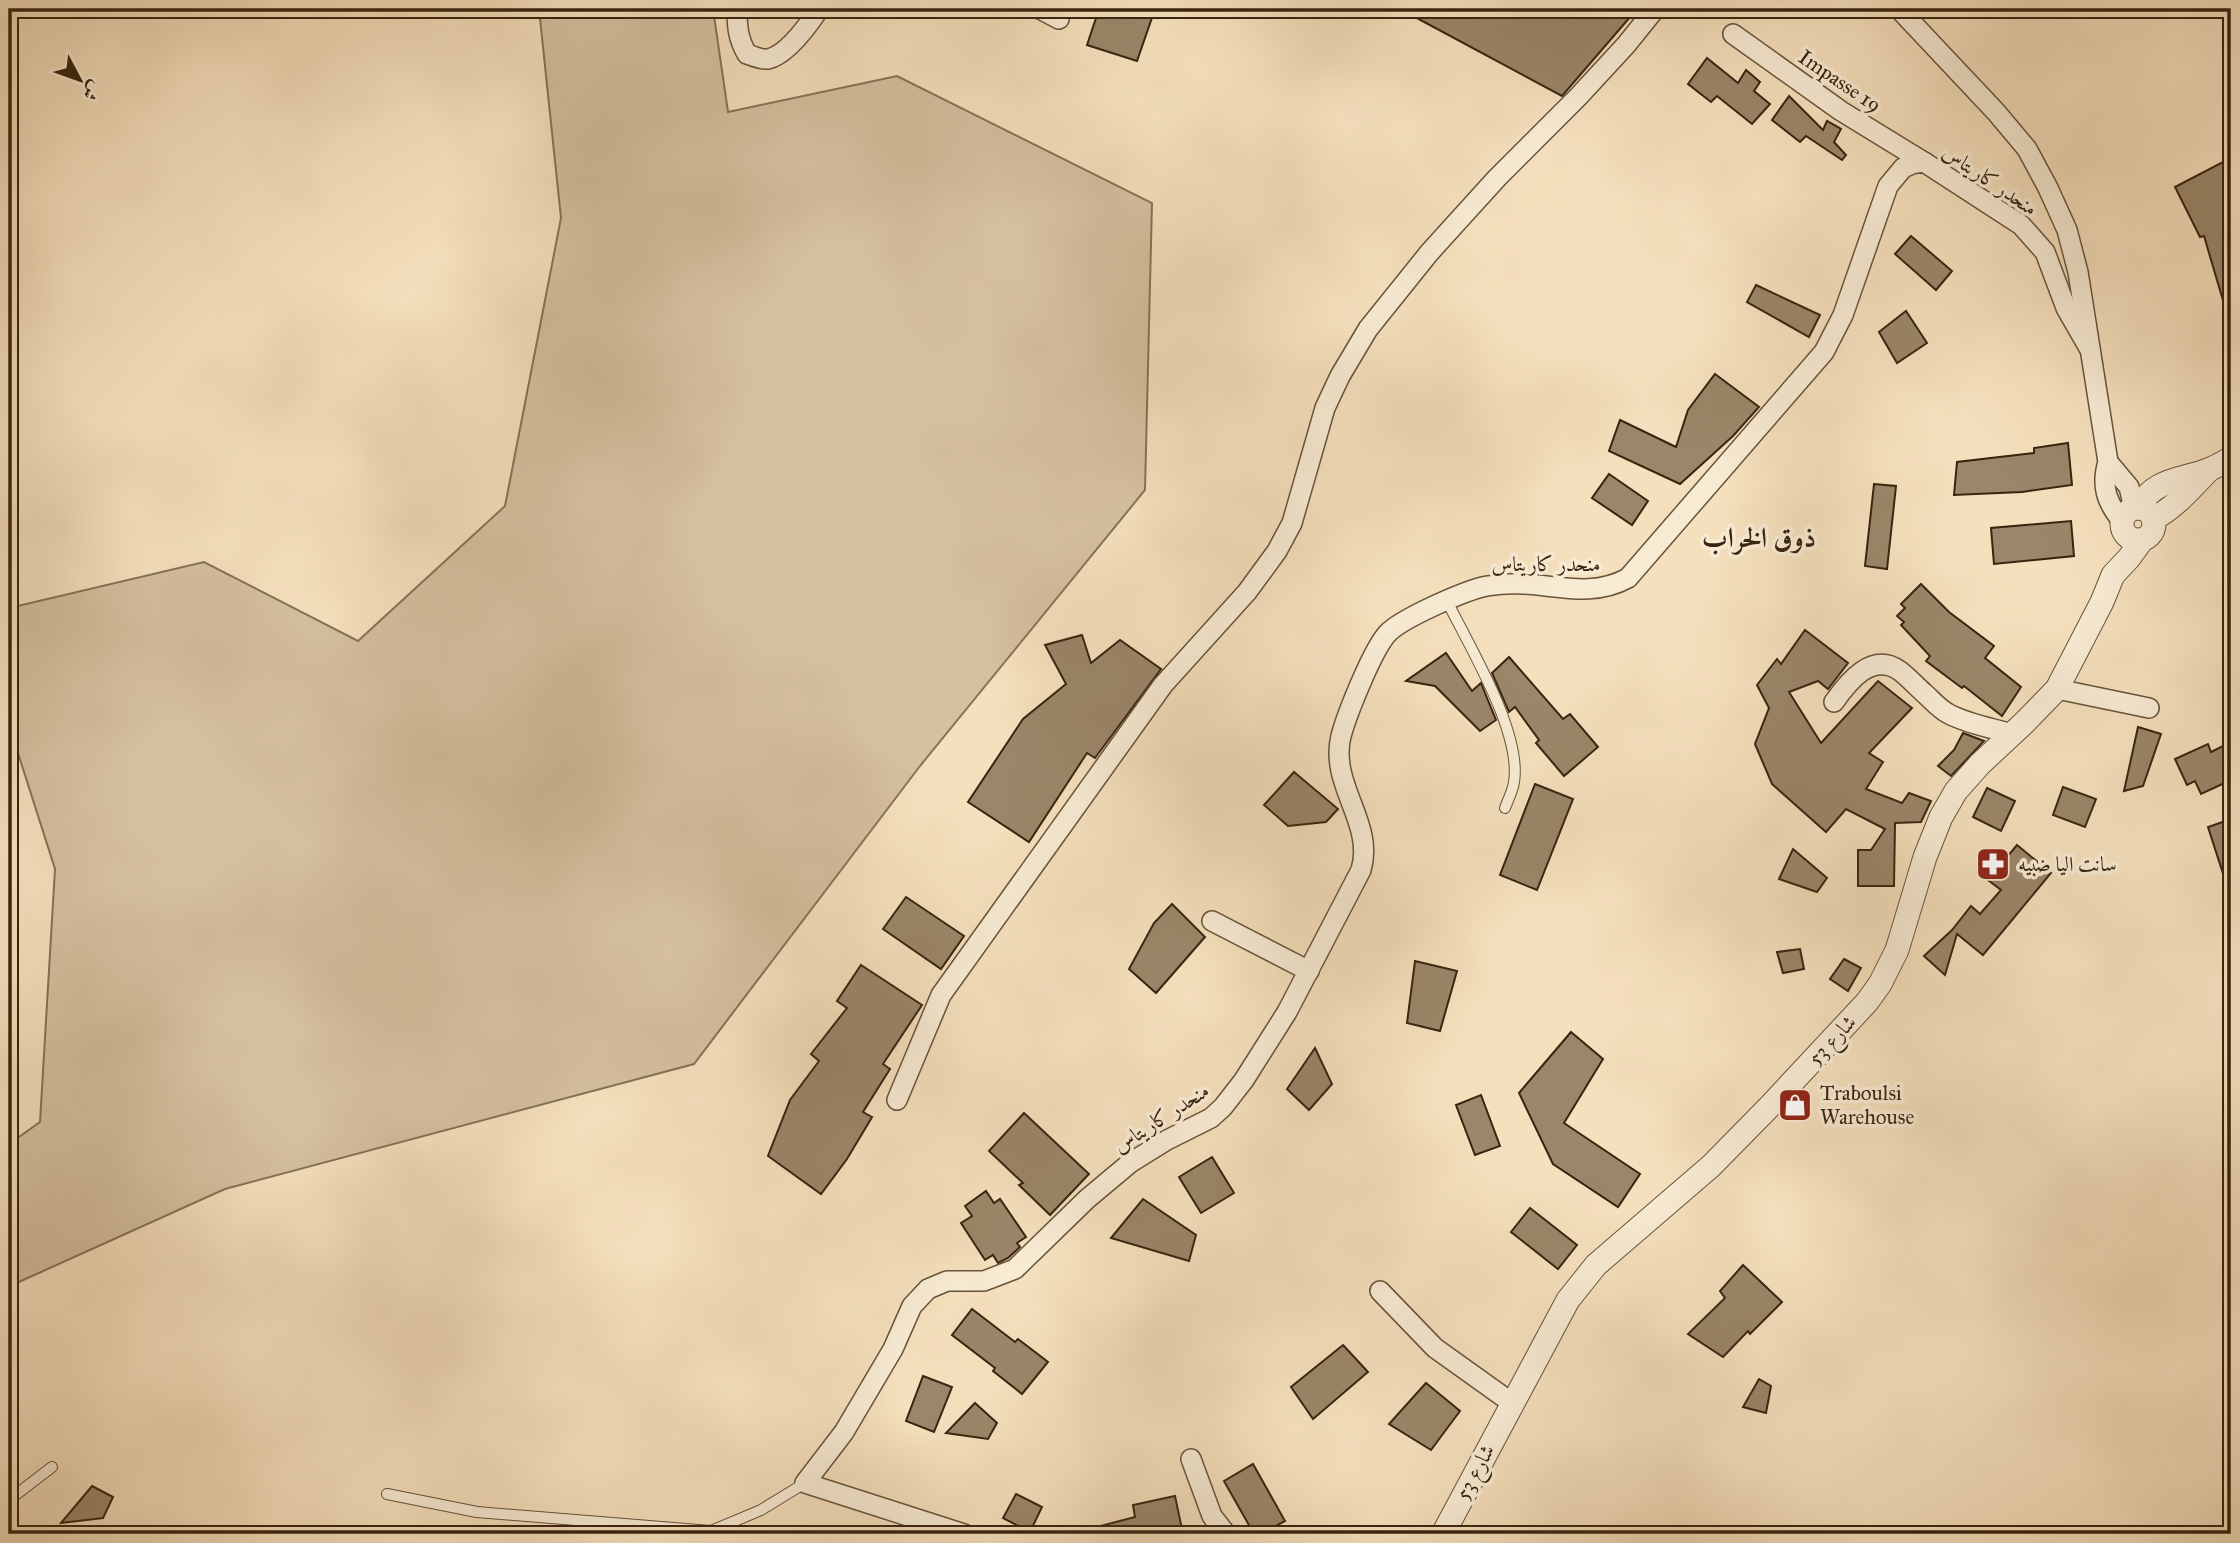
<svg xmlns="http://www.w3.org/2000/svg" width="2240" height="1543" viewBox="0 0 2240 1543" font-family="'IM FELL Great Primer',Amiri,serif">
  <rect width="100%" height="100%" fill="#f5e0bd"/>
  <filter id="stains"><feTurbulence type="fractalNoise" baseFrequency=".00286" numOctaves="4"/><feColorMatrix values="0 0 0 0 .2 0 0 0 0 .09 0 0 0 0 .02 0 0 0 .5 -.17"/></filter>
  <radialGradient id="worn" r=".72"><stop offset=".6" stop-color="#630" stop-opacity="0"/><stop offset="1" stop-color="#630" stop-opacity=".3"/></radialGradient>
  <polygon fill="#d5c09f" stroke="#867257" stroke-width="2" points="539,9 713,9 728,112 897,76 1152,203 1145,490 920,766 694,1064 225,1189 21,1281 9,1289 9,1144 40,1122 55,869 9,725 9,608 204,562 358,641 505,506 561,218"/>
  <g fill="#9a8669" stroke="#38240f" stroke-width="2">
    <polygon points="1099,9 1155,9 1137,61 1087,45"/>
    <polygon points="1400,9 1637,9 1562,96"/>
    <polygon points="1707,58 1738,83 1746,70 1760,82 1754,91 1770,104 1752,124 1717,96 1711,102 1688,84"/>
    <polygon points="1789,96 1823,130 1827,121 1841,129 1834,142 1846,155 1842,160 1806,136 1800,142 1772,120"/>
    <polygon points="2223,162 2231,174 2231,313 2227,314 2204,236 2200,237 2175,187"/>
    <polygon points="1911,236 1952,271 1936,290 1895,254"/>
    <polygon points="1756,285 1820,315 1809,337 1747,302"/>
    <polygon points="1906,311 1927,343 1897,363 1879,332"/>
    <polygon points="1715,374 1759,407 1733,436 1680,484 1609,451 1620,420 1676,447 1688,410"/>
    <polygon points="2068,443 2072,485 2022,492 1954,495 1957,462 2034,453 2034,448"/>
    <polygon points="1609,474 1648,501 1632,525 1592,498"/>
    <polygon points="1874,484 1896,486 1887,569 1865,566"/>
    <polygon points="2071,521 2074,556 1994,564 1991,528"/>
    <polygon points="1921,584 1949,612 1994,646 1985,658 2021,687 2002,716 1964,686 1962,688 1926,661 1930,656 1901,625 1904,622 1897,616 1905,608 1901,604"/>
    <polygon points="1805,630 1848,663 1828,689 1818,681 1789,692 1821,743 1878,681 1912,708 1869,753 1883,762 1866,789 1902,803 1909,793 1931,801 1921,822 1895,823 1894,886 1858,886 1858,850 1871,850 1885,829 1846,809 1826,832 1772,784 1755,744 1769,708 1757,685 1777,659 1781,664"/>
    <polygon points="1082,635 1091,663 1120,640 1161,669 1095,758 1087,753 1029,842 968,802 1023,719 1066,684 1045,645"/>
    <polygon points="1446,653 1472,691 1481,683 1485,693 1496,720 1480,731 1435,686 1406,681"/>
    <polygon points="1509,657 1563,719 1570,714 1598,747 1564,776 1536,743 1539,740 1515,707 1509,712 1492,673"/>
    <polygon points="2138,727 2161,734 2143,786 2124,791"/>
    <polygon points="1963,733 1984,741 1951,776 1938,766 1954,750"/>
    <polygon points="2231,742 2231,780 2201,794 2195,781 2187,785 2175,759 2208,744 2211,752"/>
    <polygon points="1294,772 1338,809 1326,822 1288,826 1264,805"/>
    <polygon points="1535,784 1573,799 1537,890 1500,875"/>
    <polygon points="2063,787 2096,799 2085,827 2053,815"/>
    <polygon points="1987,788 2015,801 2001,831 1973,817"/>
    <polygon points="2231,819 2231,888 2228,889 2208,827"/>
    <polygon points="2017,845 2051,873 1983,955 1957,934 1945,975 1924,956 1952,930 1971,906 1980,914 2001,890 1988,880"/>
    <polygon points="1793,849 1827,878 1817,892 1779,879"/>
    <polygon points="906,897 964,936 941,969 883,929"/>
    <polygon points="1172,904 1205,937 1156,993 1129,969 1154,923"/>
    <polygon points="1800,949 1804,969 1783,973 1777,952"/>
    <polygon points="1844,959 1861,968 1848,991 1830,979"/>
    <polygon points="1415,961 1457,971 1440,1031 1407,1023"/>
    <polygon points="861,965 922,1005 883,1064 890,1069 863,1112 872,1117 847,1159 821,1194 768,1156 790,1100 819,1061 811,1054 847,1008 837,1001"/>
    <polygon points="1571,1032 1603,1059 1564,1123 1640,1174 1618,1207 1553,1164 1519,1093"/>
    <polygon points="1315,1048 1332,1084 1309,1110 1287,1089"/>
    <polygon points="1481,1095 1500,1146 1475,1155 1456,1105"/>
    <polygon points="1024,1113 1089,1174 1050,1215 1019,1185 1023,1183 989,1151"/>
    <polygon points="1212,1157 1234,1193 1201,1213 1179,1177"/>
    <polygon points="986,1191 994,1203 1000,1199 1026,1237 1017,1243 1020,1247 1008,1258 998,1263 993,1255 985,1260 961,1223 972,1216 965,1206"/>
    <polygon points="1143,1199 1196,1235 1189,1261 1111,1238"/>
    <polygon points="1530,1208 1577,1245 1558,1269 1511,1232"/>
    <polygon points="1743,1265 1782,1302 1750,1334 1748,1331 1723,1357 1688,1334 1725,1298 1720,1291"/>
    <polygon points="972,1309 1015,1342 1018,1339 1048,1362 1022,1394 993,1371 995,1368 952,1335"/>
    <polygon points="1343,1345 1368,1372 1313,1419 1291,1387"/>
    <polygon points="923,1376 952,1387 934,1432 906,1421"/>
    <polygon points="1759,1379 1771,1386 1766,1413 1743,1407"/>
    <polygon points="1426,1383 1460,1411 1431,1450 1389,1424"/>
    <polygon points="975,1403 997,1423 988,1439 946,1433"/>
    <polygon points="1253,1464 1285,1521 1261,1534 1254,1534 1224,1481"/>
    <polygon points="92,1486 113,1497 103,1518 61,1523"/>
    <polygon points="1016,1494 1042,1507 1030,1532 1003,1518"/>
    <polygon points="1175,1496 1183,1534 1089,1534 1089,1529 1135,1517 1133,1505"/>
  </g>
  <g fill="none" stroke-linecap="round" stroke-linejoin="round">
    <g stroke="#67533a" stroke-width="12">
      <g id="service">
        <path d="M1447 601C1469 646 1522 732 1514 782 1513 790 1508 800 1505 808"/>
        <polyline points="387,1494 477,1512 711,1531 761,1510 805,1483"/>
        <polyline points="9,1500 52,1467"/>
      </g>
    </g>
    <g stroke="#67533a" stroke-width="22">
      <g id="minor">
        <path d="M737 9C737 26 738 39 747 54 753 56 761 60 768 59 787 55 809 24 819 9"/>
        <polyline points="1040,9 1059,19"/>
        <path d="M1899 9 1996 112 2027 149 2048 188 2067 230 2078 272 2108 462C2101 485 2106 502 2122 521"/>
        <polyline points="1733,34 1841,111 1924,162"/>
        <polyline points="2108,462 2129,487 2134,508"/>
        <polyline points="2057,689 2149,708"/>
        <path d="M1834 702C1848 682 1872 651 1900 671 1908 677 1916 686 1924 693 1932 700 1939 709 1949 714 1968 724 1992 728 2012 734"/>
        <polyline points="1212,921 1309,971"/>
        <polyline points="897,1100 941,995 1163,685 1247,592 1277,551 1292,523 1325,408 1340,376 1368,329 1429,253 1497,178 1578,97 1626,45 1655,9"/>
        <polyline points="1380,1291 1435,1348 1512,1403"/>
        <polyline points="1191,1459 1212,1516 1226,1534"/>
        <path d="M964 1534 805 1483 844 1432 893 1349 912 1306 928 1289 947 1281H984L1015 1269 1087 1199 1130 1163 1167 1140 1211 1118 1223 1107 1244 1080 1287 1012 1361 870C1375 823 1329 785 1341 736 1347 714 1372 651 1387 634 1400 619 1466 590 1487 586 1499 584 1511 583 1524 584 1561 586 1593 597 1628 578L1824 352 1843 315 1888 186 1903 168 1912 164 1924 162 2021 225 2045 252 2066 308 2089 348"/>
      </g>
    </g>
    <g stroke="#67533a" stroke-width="25">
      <g id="tertiary">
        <circle cx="2138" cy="524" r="16"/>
        <path d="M2137 508C2156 479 2176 481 2205 471 2214 468 2223 463 2231 458"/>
        <path d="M2153 519C2175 508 2191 488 2208 471"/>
        <polyline points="1443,1534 1568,1300 1596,1265 1711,1166 1770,1106 1867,1002 1880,984 1897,950 1925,857 1941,817 1956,791 1980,764 2024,723 2057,689 2102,602 2113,575 2129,558 2142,540"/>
      </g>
    </g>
    <use href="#service" stroke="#f8ebd4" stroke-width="10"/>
    <use href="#minor" stroke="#f8ebd4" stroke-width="19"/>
    <use href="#tertiary" stroke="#f8ebd4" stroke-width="23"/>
  </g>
  <defs>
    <g id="pharmacy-square" transform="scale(1.75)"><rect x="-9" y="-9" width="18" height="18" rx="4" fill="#8f2418" stroke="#f8ebd4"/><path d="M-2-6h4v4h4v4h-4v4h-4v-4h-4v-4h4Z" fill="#fff"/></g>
    <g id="shop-square" transform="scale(1.75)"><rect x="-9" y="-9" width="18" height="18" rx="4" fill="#8f2418" stroke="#f8ebd4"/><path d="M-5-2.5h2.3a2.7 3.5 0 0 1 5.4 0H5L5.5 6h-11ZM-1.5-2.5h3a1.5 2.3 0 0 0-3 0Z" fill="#fff"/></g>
  </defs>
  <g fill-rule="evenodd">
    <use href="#pharmacy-square" x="1993" y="864"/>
    <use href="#shop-square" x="1795" y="1105"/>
  </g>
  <g text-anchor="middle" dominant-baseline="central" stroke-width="7" stroke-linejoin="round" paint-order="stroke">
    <g font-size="21" fill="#38240f" stroke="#f8ebd4">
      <text transform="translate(1840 81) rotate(34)">Impasse 19</text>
      <text transform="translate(1990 180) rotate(34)">منحدر كاريتاس</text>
      <text x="1546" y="564">منحدر كاريتاس</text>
      <text transform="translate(1832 1040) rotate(-47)">شارع 53</text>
      <text transform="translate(1161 1118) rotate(-33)">منحدر كاريتاس</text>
      <text transform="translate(1475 1472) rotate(-62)">شارع 53</text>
    </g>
    <g font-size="21" fill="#38240f" stroke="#f8ebd4" text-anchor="start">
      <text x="2018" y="864">سانت اليا ضبيه</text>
      <text x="1820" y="1093">Traboulsi<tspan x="1820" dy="24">Warehouse</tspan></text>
    </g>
    <g font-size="28" font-weight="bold" fill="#38240f" stroke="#f8ebd4">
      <text x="1759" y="537">ذوق الخراب</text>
    </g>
  </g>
  <rect width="2240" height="1543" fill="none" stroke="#f5e0bd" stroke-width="35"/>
  <rect x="10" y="10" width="2219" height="1522" fill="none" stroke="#38240f" stroke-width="3.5"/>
  <rect x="18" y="18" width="2205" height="1508" fill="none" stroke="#38240f" stroke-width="2"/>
  <g transform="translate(80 80) rotate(131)" stroke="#f8ebd4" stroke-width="5" paint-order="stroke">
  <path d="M0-5L12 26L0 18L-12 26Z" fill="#38240f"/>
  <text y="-10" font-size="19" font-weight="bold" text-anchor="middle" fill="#38240f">ش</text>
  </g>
  <rect width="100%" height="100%" filter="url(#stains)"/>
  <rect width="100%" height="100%" fill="url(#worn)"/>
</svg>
